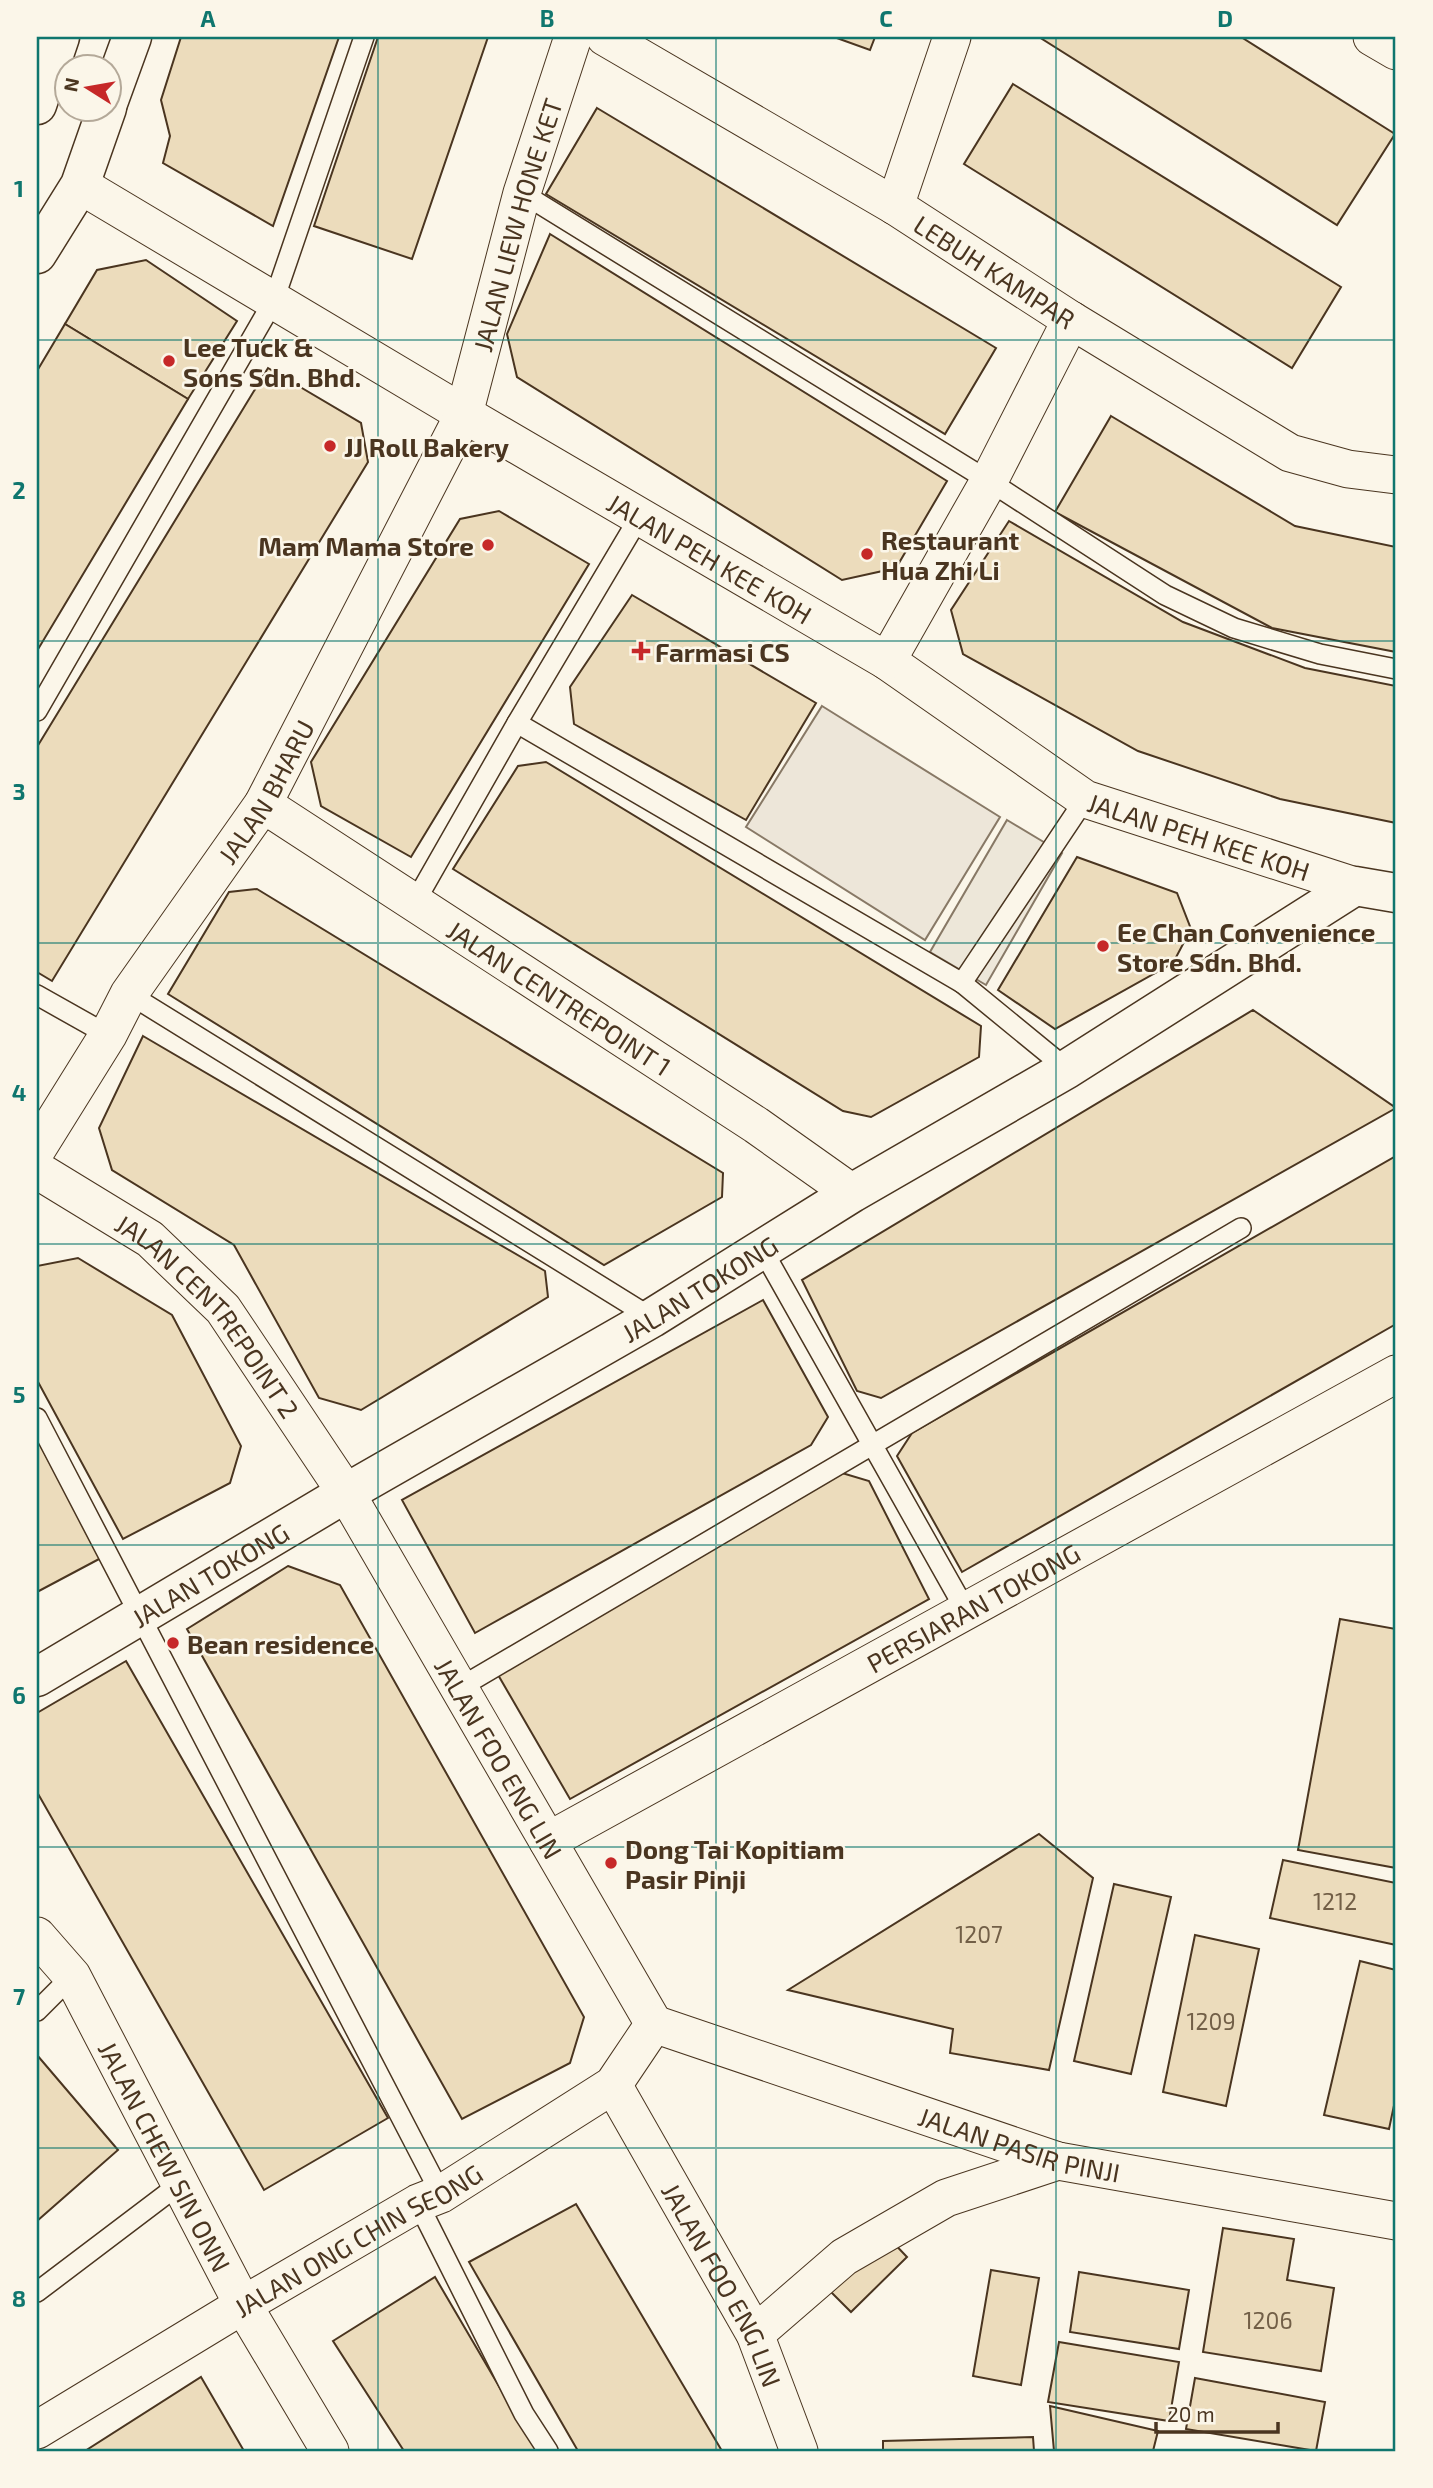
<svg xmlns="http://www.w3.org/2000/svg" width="1433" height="2488" viewBox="0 0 1433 2488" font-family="'Exo 2',sans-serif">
  <rect width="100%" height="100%" fill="#fbf6e9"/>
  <polygon fill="#ede6d9" stroke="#887966" stroke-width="2" points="822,706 1000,817 925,940 746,827"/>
  <polygon fill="#ede7d9" stroke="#887966" stroke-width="2" points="1007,820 1062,853 986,985 930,952"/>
  <g fill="#ecdcbc" stroke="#4a3520" stroke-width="2">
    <polygon points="181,37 339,37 273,226 163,163 170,136 161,100"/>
    <polygon points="378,37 488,37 412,259 314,226"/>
    <polygon points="834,37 875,37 870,50"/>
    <polygon points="1039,37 1241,37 1395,134 1337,225"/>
    <polygon points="1013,84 1341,287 1292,368 964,164"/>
    <polygon points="597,108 996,348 945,434 546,194"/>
    <polygon points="550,234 947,481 896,568 842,580 517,377 507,334"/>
    <polygon points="146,260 237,321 188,399 65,324 97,270"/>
    <polygon points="65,324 188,399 37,651 37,371"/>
    <polygon points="268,368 361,423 368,462 52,981 37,972 37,747"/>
    <polygon points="1111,416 1295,526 1396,547 1396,652 1272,628 1055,512"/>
    <polygon points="499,511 589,564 411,857 321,806 311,762 460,519"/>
    <polygon points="1009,521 1183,622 1305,668 1396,686 1396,823 1280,799 1138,751 963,654 951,610"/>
    <polygon points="632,595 816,703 746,820 574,724 570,687"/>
    <polygon points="546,762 981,1026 979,1057 871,1117 843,1111 453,869 518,766"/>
    <polygon points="1077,857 1177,893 1191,929 1173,963 1055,1029 998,990"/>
    <polygon points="257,889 723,1173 722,1197 604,1265 168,994 229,892"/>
    <polygon points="1253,1010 1396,1108 881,1398 857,1391 802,1280"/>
    <polygon points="143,1036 545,1271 548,1297 361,1410 319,1398 234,1245 112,1170 99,1128"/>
    <polygon points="1396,1156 1396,1324 962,1572 897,1456 912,1433"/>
    <polygon points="78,1258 172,1315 241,1446 230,1483 123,1539 37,1380 37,1266"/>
    <polygon points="763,1300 828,1417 811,1445 475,1633 402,1500"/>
    <polygon points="38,1441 101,1558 37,1592 37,1442"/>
    <polygon points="842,1473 869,1481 929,1599 570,1799 497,1673"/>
    <polygon points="288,1566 340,1585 584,2017 570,2063 462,2119 187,1629"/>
    <polygon points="1340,1619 1396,1629 1396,1868 1298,1850"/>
    <polygon points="126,1661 388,2118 264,2190 37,1792 37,1713"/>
    <polygon points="1039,1834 1093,1878 1049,2070 950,2053 953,2029 788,1990"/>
    <polygon points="1283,1860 1396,1883 1396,1945 1270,1918"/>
    <polygon points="1114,1884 1171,1897 1131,2074 1074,2061"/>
    <polygon points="1195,1935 1259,1949 1226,2106 1163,2092"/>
    <polygon points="1360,1961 1396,1970 1396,2096 1389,2129 1324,2115"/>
    <polygon points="37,2055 118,2150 37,2221"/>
    <polygon points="576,2204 722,2451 578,2451 469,2262"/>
    <polygon points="1223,2228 1294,2239 1287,2280 1334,2288 1321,2371 1203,2352"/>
    <polygon points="888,2237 907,2257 851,2312 831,2292"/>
    <polygon points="991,2270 1039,2278 1021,2385 973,2376"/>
    <polygon points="1079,2272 1189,2290 1179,2349 1070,2332"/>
    <polygon points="435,2277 537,2451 404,2451 333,2341"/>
    <polygon points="1059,2342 1179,2362 1169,2421 1048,2402"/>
    <polygon points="201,2377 244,2451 85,2451"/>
    <polygon points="1195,2378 1325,2402 1316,2451 1186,2429"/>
    <polygon points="1050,2406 1158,2431 1153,2451 1054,2451"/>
    <polygon points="1033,2437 1034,2451 883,2451 883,2441"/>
  </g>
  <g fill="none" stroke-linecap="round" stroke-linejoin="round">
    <g stroke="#4a3520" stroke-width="22">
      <g id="service">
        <polyline points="522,193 989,481 1165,595 1234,628 1320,654 1396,669"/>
        <polyline points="37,711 274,300 364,37"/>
        <polyline points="517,723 962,983 1067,1069"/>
        <polyline points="415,902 517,723 640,516"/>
        <polyline points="962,983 1085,799"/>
        <polyline points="129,994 652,1318"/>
        <polyline points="37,995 108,1035"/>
        <polyline points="762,1249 966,1611"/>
        <polyline points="37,1418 441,2194"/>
        <polyline points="459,1688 1241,1228"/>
        <polyline points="37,2011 72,1976"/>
        <polyline points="418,2203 524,2414 548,2451"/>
        <polyline points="37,2292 181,2183"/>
      </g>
    </g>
    <g stroke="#4a3520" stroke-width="39">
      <g id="minor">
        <path id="s1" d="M605 37 895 206 1071 320 1290 453 1348 469 1396 475"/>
        <polyline points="1372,37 1396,51"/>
        <path id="s2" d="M80 185 464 414 887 661 1085 799 1355 886"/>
        <polyline points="895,206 952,37"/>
        <polyline points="887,661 989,481 1071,320"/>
        <path id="s3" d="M263 804 756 1125 852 1193"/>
        <path id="s4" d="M37 1149 108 1035 129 994 263 804 464 414 522 193 573 37"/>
        <path id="s5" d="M37 1170 150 1239 223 1309 346 1493 654 2024"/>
        <path id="s6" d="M548 1841 1396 1374"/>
        <path id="s7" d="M37 1936 72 1976 243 2305 330 2451"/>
        <path id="s8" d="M654 2024 1058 2161 1396 2221"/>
        <path id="s9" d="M613 2085 755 2334 799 2451"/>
        <polyline points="755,2334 844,2257 946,2198 1058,2161"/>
        <path id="s10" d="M37 2430 243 2305 418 2203 441 2194 613 2085 654 2024"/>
      </g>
    </g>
    <g stroke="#4a3520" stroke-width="41">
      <g id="secondary">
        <path id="s11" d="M37 1677 346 1493 652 1318 852 1193 1067 1069 1355 886 1396 893"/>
      </g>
    </g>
    <g stroke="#4a3520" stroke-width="41">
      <g id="primary">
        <polyline points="108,103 132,37"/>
        <polyline points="37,105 60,37"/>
        <polyline points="37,254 80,185 107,108"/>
      </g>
    </g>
    <use href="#service" stroke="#fbf6e9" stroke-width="19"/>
    <use href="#minor" stroke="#fbf6e9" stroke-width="37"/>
    <use href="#secondary" stroke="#fbf6e9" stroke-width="38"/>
    <use href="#primary" stroke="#fbf6e9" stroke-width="38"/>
  </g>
  <path fill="none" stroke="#0f766e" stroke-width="2" stroke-opacity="0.55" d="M378 37V2451M716 37V2451M1056 37V2451M37 340H1396M37 641H1396M37 943H1396M37 1244H1396M37 1545H1396M37 1847H1396M37 2148H1396"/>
  <g fill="#c62828" stroke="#fbf6e9" stroke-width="2.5">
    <circle cx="169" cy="361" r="7"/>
    <circle cx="330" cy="446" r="7"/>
    <circle cx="488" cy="545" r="7"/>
    <circle cx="867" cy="554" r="7"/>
    <path d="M637.5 640.5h7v7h7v7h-7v7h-7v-7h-7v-7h7z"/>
    <circle cx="1103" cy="946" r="7"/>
    <circle cx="173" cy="1643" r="7"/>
    <circle cx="611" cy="1863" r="7"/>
  </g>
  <g text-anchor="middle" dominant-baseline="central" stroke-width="5" stroke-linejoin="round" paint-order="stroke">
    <g font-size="23" fill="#725f47">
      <text x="1335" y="1901">1212</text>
      <text x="979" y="1934">1207</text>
      <text x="1211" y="2021">1209</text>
      <text x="1268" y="2320">1206</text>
    </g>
    <g font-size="26" fill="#4a3520" stroke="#fbf6e9">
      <text stroke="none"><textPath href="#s4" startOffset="1048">JALAN LIEW HONE KET</textPath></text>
      <text stroke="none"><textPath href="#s1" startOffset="455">LEBUH KAMPAR</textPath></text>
      <text stroke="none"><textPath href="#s2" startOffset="732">JALAN PEH KEE KOH</textPath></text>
      <text stroke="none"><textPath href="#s4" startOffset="425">JALAN BHARU</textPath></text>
      <text stroke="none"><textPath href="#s2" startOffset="1298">JALAN PEH KEE KOH</textPath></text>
      <text stroke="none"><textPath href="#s3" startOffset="354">JALAN CENTREPOINT 1</textPath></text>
      <text stroke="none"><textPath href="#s11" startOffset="768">JALAN TOKONG</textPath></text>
      <text stroke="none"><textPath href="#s5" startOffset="228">JALAN CENTREPOINT 2</textPath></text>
      <text stroke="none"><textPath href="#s11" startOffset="201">JALAN TOKONG</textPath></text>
      <text stroke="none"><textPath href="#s6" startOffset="485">PERSIARAN TOKONG</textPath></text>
      <text stroke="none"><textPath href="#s5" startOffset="761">JALAN FOO ENG LIN</textPath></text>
      <text stroke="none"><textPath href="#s8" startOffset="385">JALAN PASIR PINJI</textPath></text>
      <text stroke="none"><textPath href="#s7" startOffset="256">JALAN CHEW SIN ONN</textPath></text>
      <text stroke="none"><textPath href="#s10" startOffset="373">JALAN ONG CHIN SEONG</textPath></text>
      <text stroke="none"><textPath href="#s9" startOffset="228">JALAN FOO ENG LIN</textPath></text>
    </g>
    <g font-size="26" font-weight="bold" fill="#4a3520" stroke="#fbf6e9" text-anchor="start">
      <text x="183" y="346">Lee Tuck &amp;<tspan x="183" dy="30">Sons Sdn. Bhd.</tspan></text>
      <text x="344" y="446">JJ Roll Bakery</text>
      <text x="881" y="539">Restaurant<tspan x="881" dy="30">Hua Zhi Li</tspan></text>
      <text x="474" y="545" text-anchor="end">Mam Mama Store</text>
      <text x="655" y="651">Farmasi CS</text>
      <text x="1117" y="931">Ee Chan Convenience<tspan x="1117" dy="30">Store Sdn. Bhd.</tspan></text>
      <text x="187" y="1643">Bean residence</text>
      <text x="625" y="1848">Dong Tai Kopitiam<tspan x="625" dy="30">Pasir Pinji</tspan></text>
    </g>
  </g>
  <rect width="1433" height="2488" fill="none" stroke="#fbf6e9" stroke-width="77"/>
  <g transform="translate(88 88) rotate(281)"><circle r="33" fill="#fbf6e9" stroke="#b4a999" stroke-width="2"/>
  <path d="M0-5L12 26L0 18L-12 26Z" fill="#c62828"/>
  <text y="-10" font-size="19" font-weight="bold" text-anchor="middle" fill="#4a3520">N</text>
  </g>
  <path d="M1156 2422v10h122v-10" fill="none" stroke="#4a3520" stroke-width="3.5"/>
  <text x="1167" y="2422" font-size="21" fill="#4a3520" stroke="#fbf6e9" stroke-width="5" paint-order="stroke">20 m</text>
  <rect x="38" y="38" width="1356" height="2412" fill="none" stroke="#0f766e" stroke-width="2.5"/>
  <g font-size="23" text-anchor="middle" font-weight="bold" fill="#0f766e">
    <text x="208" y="27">A</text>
    <text x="547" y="27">B</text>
    <text x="886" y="27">C</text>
    <text x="1225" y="27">D</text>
    <text x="19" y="197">1</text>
    <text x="19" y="499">2</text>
    <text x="19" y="800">3</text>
    <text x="19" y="1101">4</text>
    <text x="19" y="1403">5</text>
    <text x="19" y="1704">6</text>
    <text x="19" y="2005">7</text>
    <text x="19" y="2307">8</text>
  </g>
</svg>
